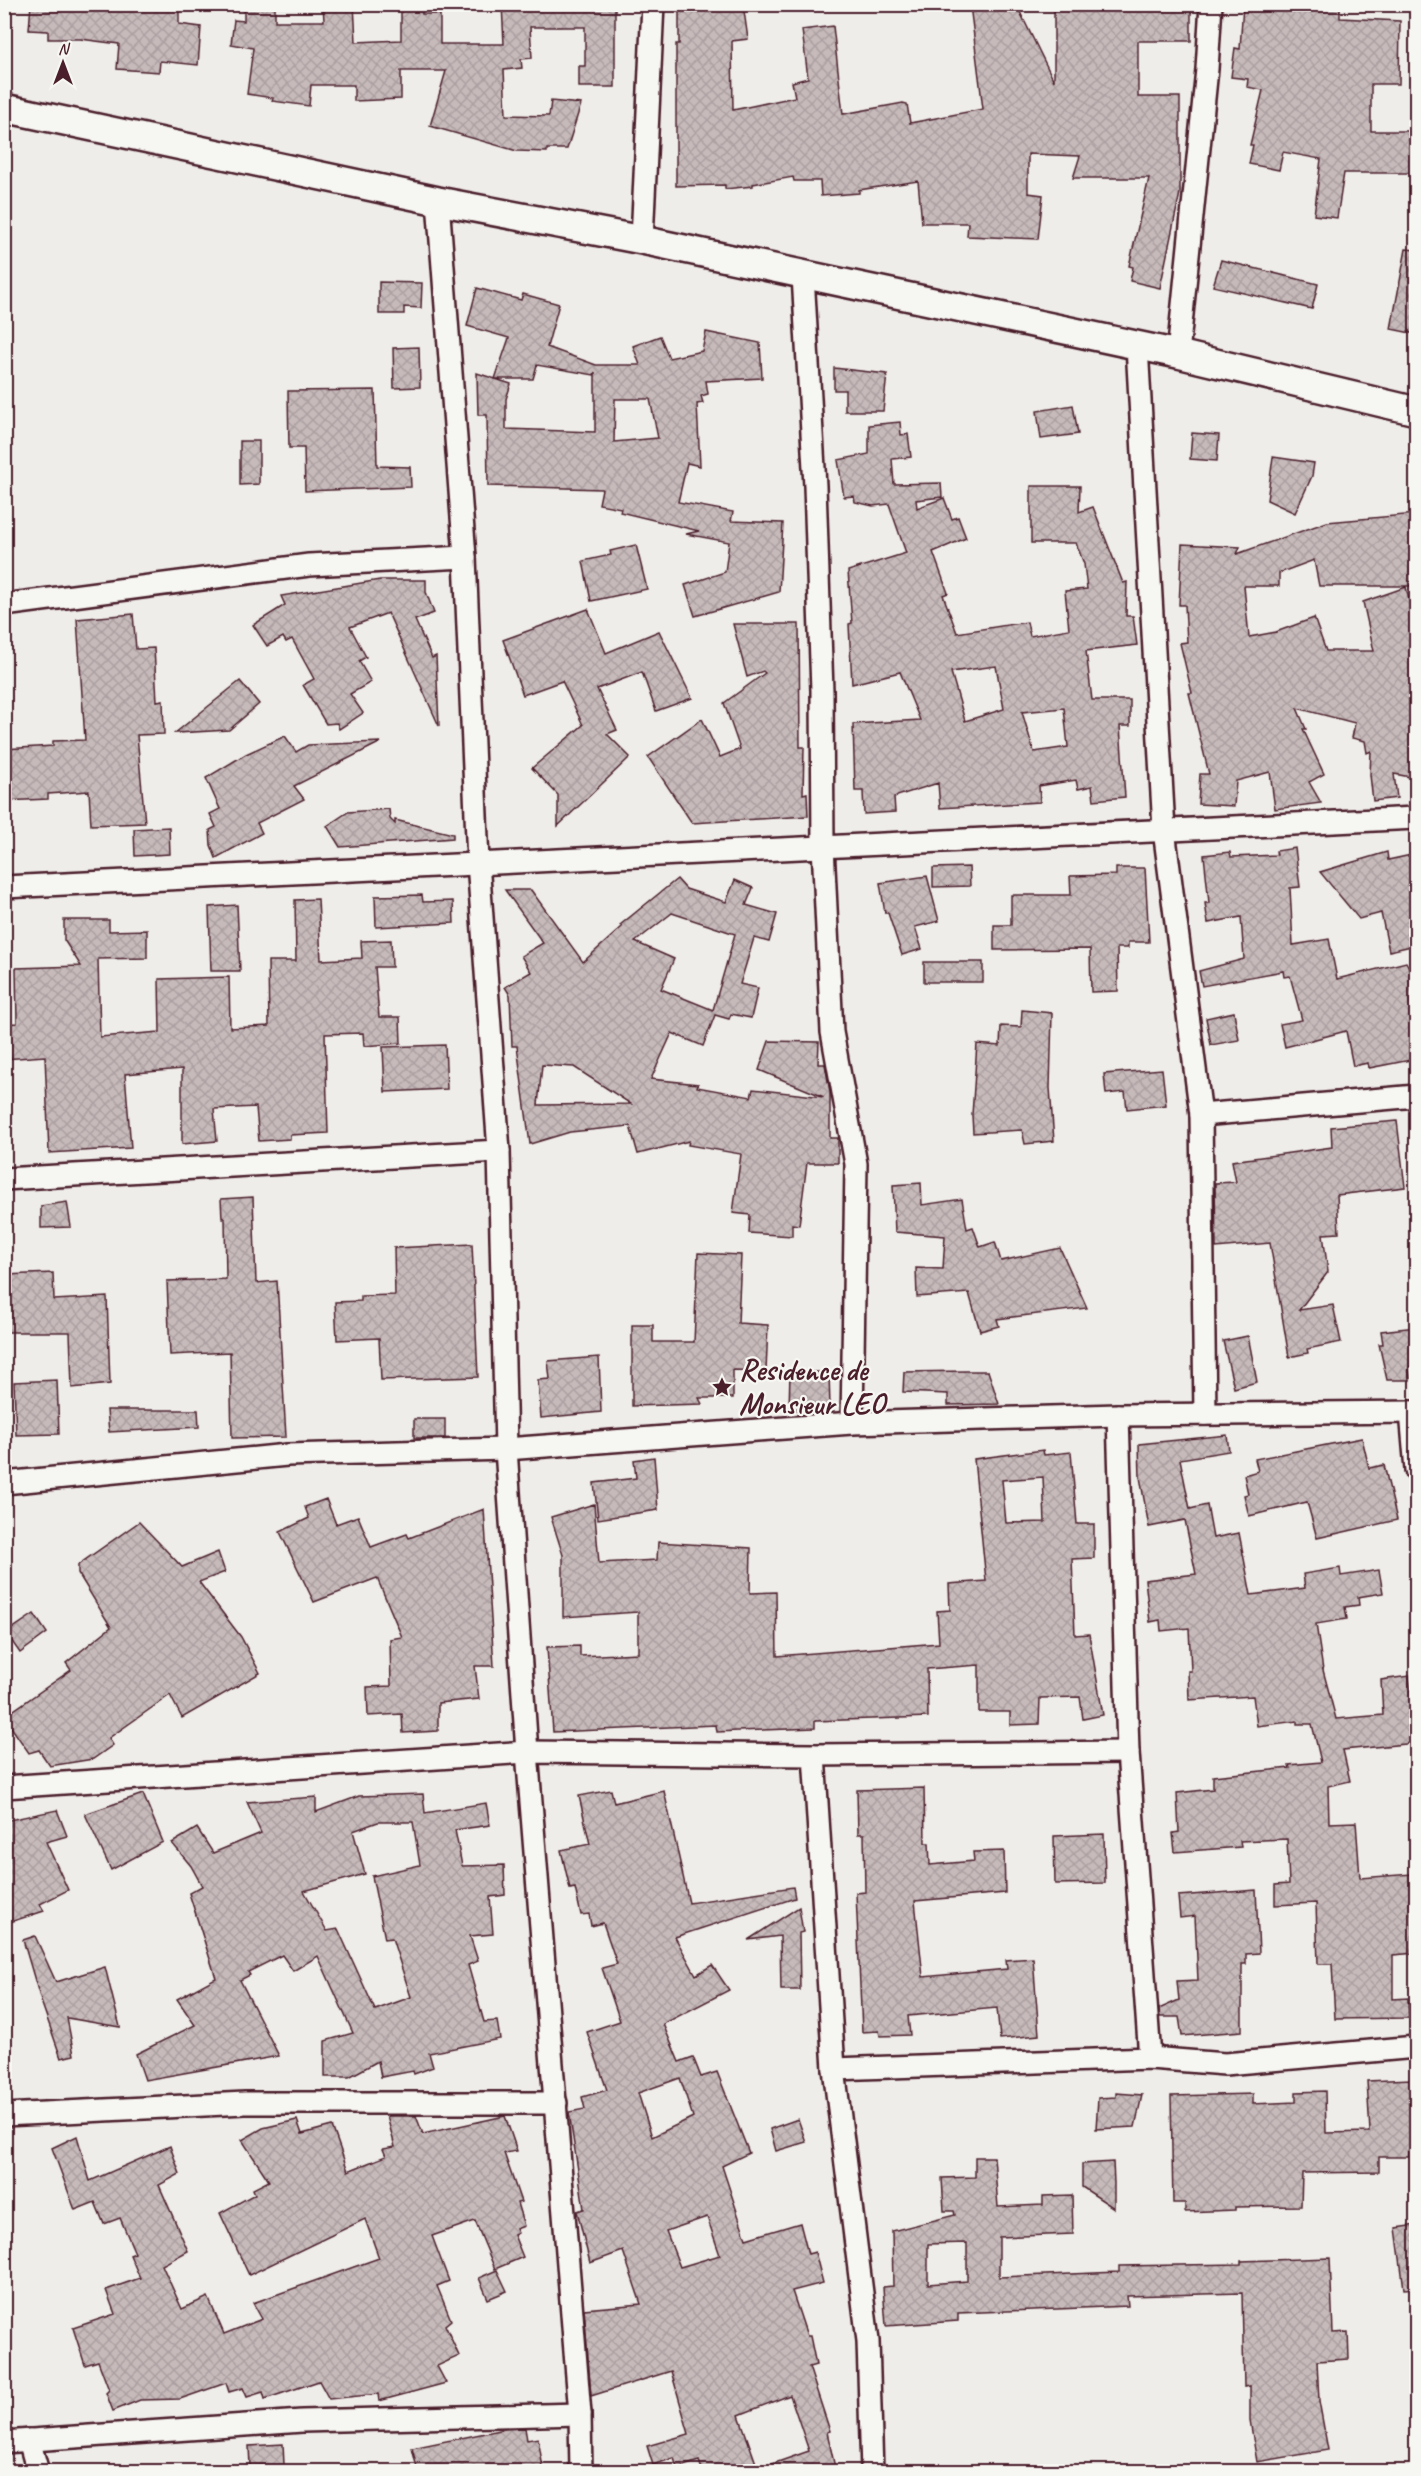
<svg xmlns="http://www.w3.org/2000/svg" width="1421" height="2476" viewBox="0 0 1421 2476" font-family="Caveat,sans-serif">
  <defs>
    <pattern id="building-cross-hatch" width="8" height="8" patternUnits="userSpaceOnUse" patternTransform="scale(1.5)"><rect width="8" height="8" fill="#c6babb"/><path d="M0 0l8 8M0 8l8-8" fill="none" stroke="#ac9fa1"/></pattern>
  </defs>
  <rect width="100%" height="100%" fill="#efedea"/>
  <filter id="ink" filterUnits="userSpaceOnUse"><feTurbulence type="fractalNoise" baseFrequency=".0167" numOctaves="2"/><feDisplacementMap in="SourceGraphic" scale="12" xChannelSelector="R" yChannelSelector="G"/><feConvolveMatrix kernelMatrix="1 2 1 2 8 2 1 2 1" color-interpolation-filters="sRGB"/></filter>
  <g filter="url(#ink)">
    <g fill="url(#building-cross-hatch)" stroke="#4a1f2b" stroke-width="1.5" fill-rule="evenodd">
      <polygon points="31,4 179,4 179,24 201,27 198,65 160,61 159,72 117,69 119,44 80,39 48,39 48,31 29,30"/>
      <polygon points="244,4 275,4 275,21 324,21 323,4 354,4 356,42 401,40 401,4 422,4 422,14 440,14 440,44 504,44 502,4 615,4 615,87 579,87 579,66 585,66 585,27 530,27 532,58 521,59 522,68 504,70 506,115 549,116 551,101 581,104 567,149 547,149 547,152 517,151 430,126 446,71 401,71 401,99 354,101 354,85 311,85 309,106 272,101 273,98 247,94 253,48 231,44 234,20 244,21"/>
      <polygon points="679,4 743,4 748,39 732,41 733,110 795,97 792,82 808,78 802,30 833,26 843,114 903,103 907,104 910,123 983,109 970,5 1016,4 1054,81 1054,4 1191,4 1191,41 1138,41 1138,97 1180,97 1180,193 1160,288 1130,281 1133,267 1129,266 1149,178 1073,178 1080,156 1028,154 1028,193 1043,195 1038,239 967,236 968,223 922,223 918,181 859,190 859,193 821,196 820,181 794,181 793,177 753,184 753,186 725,189 725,185 676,186 676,44 679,44"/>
      <polygon points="1243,4 1340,4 1340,18 1400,21 1399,84 1371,84 1371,131 1416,131 1416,173 1344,173 1337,218 1314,215 1321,159 1283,152 1279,170 1249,164 1253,145 1250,145 1263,90 1247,87 1248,79 1231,77 1235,48 1240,49"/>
      <polygon points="1406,249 1416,250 1416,334 1391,329"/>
      <polygon points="1221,260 1318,284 1312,309 1213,286"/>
      <polygon points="379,282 422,283 421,308 404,307 404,314 379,314"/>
      <path d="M477 288 521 300 523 294 559 304 547 347 596 365H640L633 346 660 336 669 358 702 351 706 332 760 343 762 378 706 381 708 394 701 396 703 403 697 404 700 466 687 463 678 502 733 512 731 521 783 523 779 592 695 616 685 585 725 572 729 542 686 534 699 531 620 512 621 508 599 504 602 489 488 486 487 415H478L477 373 511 384 506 399V429L595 432V372L594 375 537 365 533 379H495L509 338 467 326ZM615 399H650L658 438 614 442Z"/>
      <polygon points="419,347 420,387 394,388 393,348"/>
      <polygon points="834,368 887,374 883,411 845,411 845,390 834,390"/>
      <polygon points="375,390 377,466 410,467 411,487 305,491 304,448 289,448 288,391"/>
      <polygon points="1073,405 1078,434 1041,439 1037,411"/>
      <path d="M900 422 901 435 908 434 911 457 892 459 894 484 941 483 942 497 916 500 917 508 944 498 952 519 958 517 966 538 933 552 948 593 943 595 957 633 1027 622 1030 636 1069 629 1065 591 1087 589 1084 564 1076 543H1031V486H1080L1079 512 1093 507 1123 583 1127 582 1126 616H1133L1137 645 1086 651 1092 700H1130V726H1120L1125 797 1094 800 1092 786 1078 789 1076 780 1039 786 1040 802 940 808 938 783 894 797 895 812 864 814 863 791H855L853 724 920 720 900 672 852 684 849 624 852 623 848 571 906 553 889 504 873 506 855 502 854 496 844 497 838 460 869 454V425ZM996 666 1004 709 965 721 951 672ZM1064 708 1068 747 1034 752 1022 712Z"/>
      <polygon points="1192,433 1219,435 1217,461 1190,459"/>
      <polygon points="240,441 259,441 259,484 240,485"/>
      <polygon points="1273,457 1314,463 1312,476 1295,513 1267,500"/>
      <polygon points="1416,514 1416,586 1319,586 1314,560 1279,573 1279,586 1244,586 1249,637 1276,632 1314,618 1326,651 1374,651 1363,602 1406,587 1416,628 1416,778 1394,774 1397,798 1373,801 1370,775 1371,751 1367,753 1365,741 1352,738 1355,723 1297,708 1306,729 1303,729 1324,774 1309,782 1321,803 1275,809 1270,772 1236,781 1234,806 1198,804 1200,774 1209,774 1189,693 1192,693 1180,643 1187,642 1185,605 1179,605 1182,544 1240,547 1237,554 1327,522"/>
      <polygon points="636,545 647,589 591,601 583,561 611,555 610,551"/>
      <polygon points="380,580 426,580 426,592 434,613 415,620 432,658 436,656 439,726 388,613 350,627 366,657 359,661 371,682 350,694 363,713 339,729 337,723 326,724 303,685 314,679 292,639 286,642 283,637 267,646 253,625 285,605 281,596"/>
      <polygon points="588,609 606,653 659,631 692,698 656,711 642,672 597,689 617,730 607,734 630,757 558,826 558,795 532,768 583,725 562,681 523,695 503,640"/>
      <polygon points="133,614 136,649 154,648 157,701 163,700 164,734 137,735 145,823 91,825 89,791 48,794 48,799 4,801 4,749 53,746 53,741 85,740 77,619"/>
      <polygon points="733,624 799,624 800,747 804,747 803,794 807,793 808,816 692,823 648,757 702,719 720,757 740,749 724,703 765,673 763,671 747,677"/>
      <polygon points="240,681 259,704 229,730 175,733"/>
      <polygon points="285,736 296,752 308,745 381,742 294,786 304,799 257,823 262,833 216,858 211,845 210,830 216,827 210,814 220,809 206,778 246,754"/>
      <polygon points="389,809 390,819 395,824 395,820 453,834 453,838 340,847 327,826 348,812"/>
      <polygon points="169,827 170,854 135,856 134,829"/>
      <polygon points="1295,848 1300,887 1290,888 1293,945 1329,939 1337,979 1406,962 1416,980 1416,1059 1369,1068 1368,1063 1353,1066 1346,1031 1285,1047 1280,1024 1302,1020 1290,976 1284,977 1283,971 1202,986 1199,971 1244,959 1241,917 1208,923 1205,903 1209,903 1204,855 1230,852 1231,857 1277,855 1276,851"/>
      <polygon points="1387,852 1388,860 1416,854 1416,945 1389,951 1381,913 1359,919 1320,872"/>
      <polygon points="969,867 970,886 933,887 933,868"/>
      <polygon points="1116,868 1145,868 1149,942 1128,942 1128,948 1117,948 1118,991 1091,992 1090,949 994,950 994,925 1011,925 1011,895 1071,895 1070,876 1116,875"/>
      <polygon points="927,876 939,921 915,927 922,949 902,955 888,913 885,913 880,883"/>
      <path d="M677 879 686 889 726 902 735 880 753 888 746 905 777 914 769 942 754 938 740 984 758 988 751 1018 731 1014 729 1019 715 1015 703 1046 672 1033 651 1079 698 1084 697 1087 751 1097 753 1089 824 1097 759 1070 769 1041 819 1042 818 1064H825L830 1092V1138H838V1163H807L799 1225 792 1224V1236L749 1233 750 1215 733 1213 741 1154 688 1145 689 1141 638 1154 630 1126 570 1132 530 1144 517 1046H512L510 995 505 987 531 972 521 956 543 943 505 890H531L583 962 622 927 620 925ZM672 913 735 934 713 1010 661 989 674 959 635 942ZM542 1065 574 1067 631 1104 538 1105Z"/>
      <polygon points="422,895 423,902 453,901 454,923 376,927 375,896"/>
      <polygon points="318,899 321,960 362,958 361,941 391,940 392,967 375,967 379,1017 400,1017 401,1043 364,1046 363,1033 325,1034 328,1133 290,1135 290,1139 259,1141 256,1107 214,1109 217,1141 182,1144 182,1069 125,1074 131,1148 49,1153 45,1056 4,1059 4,1024 17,1023 16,968 81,966 64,940 64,920 109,920 109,931 147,930 147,958 98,959 100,1037 160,1032 159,979 229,977 230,1028 269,1026 268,961 296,961 295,900"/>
      <polygon points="237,905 240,971 211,971 209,907"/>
      <rect x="924" y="962" width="59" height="20"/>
      <polygon points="1022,1010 1052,1013 1050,1088 1054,1141 1025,1144 1022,1130 973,1133 972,1115 977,1044 1000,1046 1001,1026 1021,1027"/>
      <polygon points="1234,1012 1239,1040 1211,1045 1206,1018"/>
      <polygon points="445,1045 447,1089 385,1092 383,1047"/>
      <polygon points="1162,1069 1166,1105 1127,1109 1125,1092 1106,1094 1104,1074"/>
      <polygon points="1397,1121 1405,1187 1337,1195 1339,1233 1323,1234 1328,1272 1299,1310 1333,1305 1341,1342 1307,1349 1308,1353 1289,1357 1270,1243 1216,1248 1215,1183 1236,1182 1232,1161 1332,1147 1331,1127"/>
      <polygon points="921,1183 922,1205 962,1199 967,1229 973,1227 980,1247 995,1242 1001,1261 1060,1248 1087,1308 997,1319 999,1326 980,1331 969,1293 917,1297 916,1268 943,1269 945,1236 895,1232 893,1185"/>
      <polygon points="253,1197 256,1283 277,1281 286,1437 232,1438 230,1352 170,1355 167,1281 226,1279 225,1218 222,1218 221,1199"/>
      <polygon points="67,1202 71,1227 41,1228 41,1206"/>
      <polygon points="472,1244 478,1377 381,1380 379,1338 337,1340 335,1302 361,1301 361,1296 395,1295 394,1248"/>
      <polygon points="698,1253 741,1255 738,1323 768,1325 766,1371 733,1370 733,1398 699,1398 702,1404 632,1406 632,1325 653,1325 653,1342 694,1342"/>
      <polygon points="53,1273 54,1300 107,1297 110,1384 72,1388 70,1332 4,1332 4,1275"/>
      <polygon points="1416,1327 1416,1366 1409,1367 1410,1380 1387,1380 1379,1344 1383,1344 1381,1331"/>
      <polygon points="1248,1336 1257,1382 1234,1388 1223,1341"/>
      <polygon points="599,1357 601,1412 541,1418 538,1380 550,1379 548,1361"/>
      <polygon points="966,1371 988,1371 999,1404 948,1405 948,1394 903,1392 904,1372"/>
      <polygon points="790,1372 829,1372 830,1409 789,1410"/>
      <polygon points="57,1380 59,1434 16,1435 14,1382"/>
      <polygon points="107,1410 198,1410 199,1427 109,1432"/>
      <rect x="414" y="1419" width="31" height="19"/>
      <polygon points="1227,1435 1229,1451 1180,1459 1190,1509 1207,1505 1213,1538 1239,1533 1251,1595 1305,1588 1303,1574 1340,1568 1341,1576 1379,1570 1383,1593 1358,1597 1359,1605 1345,1607 1347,1619 1316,1624 1323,1670 1336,1719 1383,1715 1381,1680 1409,1676 1416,1743 1343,1750 1350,1781 1328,1786 1329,1823 1356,1822 1360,1878 1412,1874 1413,1915 1416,1915 1416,1953 1393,1955 1393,1999 1408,1998 1409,2018 1335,2019 1332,1964 1318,1964 1316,1903 1275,1905 1275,1885 1289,1884 1287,1839 1240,1841 1241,1847 1175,1852 1173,1833 1179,1832 1177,1793 1213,1789 1213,1776 1290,1768 1289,1765 1321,1762 1312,1724 1297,1724 1297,1721 1257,1726 1253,1696 1189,1700 1188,1671 1191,1671 1189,1628 1161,1631 1160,1620 1150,1622 1145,1580 1196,1574 1185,1520 1149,1527 1140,1477 1139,1444"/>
      <polygon points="1362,1438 1369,1468 1384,1465 1397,1520 1317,1538 1307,1502 1249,1516 1244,1495 1248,1494 1244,1475 1258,1471 1255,1459"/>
      <path d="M1043 1450 1044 1455 1071 1452 1077 1524H1094V1558L1072 1559 1075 1635 1089 1634 1103 1715 1083 1719 1080 1697 1040 1698 1039 1724 1010 1725V1712H979V1665L927 1669 928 1717 815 1721V1728L738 1731 717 1732 716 1725 553 1732 547 1647 580 1646V1656L638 1653V1612L563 1617V1555L551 1517 594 1504 599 1563 657 1560 658 1542 751 1548 750 1593 776 1592 777 1656 939 1643 937 1611 950 1610 949 1584 986 1581 974 1459ZM1043 1477 1045 1522 1006 1523 1002 1480Z"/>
      <polygon points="654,1457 658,1510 598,1519 594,1483 636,1478 634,1460"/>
      <polygon points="326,1499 336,1524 358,1516 371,1547 407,1534 409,1538 484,1509 494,1666 475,1666 479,1699 438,1703 438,1731 403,1733 402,1714 368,1716 367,1687 391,1686 390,1639 402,1637 377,1578 314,1602 280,1532 309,1518 305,1507"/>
      <polygon points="139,1522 182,1567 218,1552 225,1572 199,1582 241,1637 260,1673 182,1718 170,1695 109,1738 113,1745 93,1759 50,1766 39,1750 29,1753 4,1717 71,1670 66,1663 111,1627 78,1573 78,1565"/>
      <polygon points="34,1614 47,1633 20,1653 6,1633"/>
      <polygon points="924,1788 925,1843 929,1843 930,1865 974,1861 973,1852 1004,1851 1005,1893 915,1901 923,1977 1007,1969 1006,1960 1033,1958 1039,2035 1000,2039 997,2008 908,2016 910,2035 880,2036 879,2031 862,2032 856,1893 865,1892 864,1834 858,1834 857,1790"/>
      <path d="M611 1790 614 1803 664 1791 689 1903 793 1887 795 1898 675 1937 696 1975 712 1965 729 1990 663 2024 679 2062 693 2057 701 2077 717 2072 749 2153 722 2166 746 2239 800 2223 808 2254 815 2252 823 2283 792 2291 807 2336H810L816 2365 809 2367 830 2431 827 2432 836 2472H703L699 2461 677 2468 674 2458 653 2465 647 2446 689 2434 671 2371 591 2396 584 2309 641 2304 623 2251 590 2263 577 2211 584 2209 569 2112 585 2109 582 2097 607 2090 587 2032 620 2021 602 1968 617 1964 603 1923 591 1926 589 1914 581 1915 575 1888 570 1889 561 1850 590 1844 579 1796ZM680 2078 693 2117 652 2137 638 2093ZM707 2217 720 2255 680 2267 666 2231ZM790 2395 809 2451 758 2469 739 2415Z"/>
      <polygon points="143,1794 163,1842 111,1870 85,1814"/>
      <path d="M423 1794 425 1813 486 1803 490 1825 455 1830 462 1866 504 1865 505 1895 490 1897 493 1934 470 1936 478 1961 468 1965 484 2022 497 2021 500 2039 429 2053 433 2067 414 2074 413 2071 381 2077 378 2061 349 2077H325V2041L353 2033 318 1956 293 1971 282 1955 248 1972 250 1975 240 1980 279 2056 145 2080 136 2054 195 2025 177 1999 216 1978 189 1893 202 1886 191 1866 172 1843 197 1828 213 1853 261 1833 247 1802 316 1797V1812L359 1796ZM378 1822H413L420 1865 372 1876 385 1939 392 1938 411 1997 375 2010 338 1929 327 1931 304 1891 365 1874 353 1831Z"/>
      <polygon points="57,1810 67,1836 46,1842 68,1890 40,1904 44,1911 4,1924 4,1821"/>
      <polygon points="1104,1834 1105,1883 1055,1884 1054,1836"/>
      <polygon points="1256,1890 1259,1953 1246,1954 1246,1964 1242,1964 1242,2031 1182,2036 1179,2017 1160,2017 1159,2009 1179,2000 1177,1981 1198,1980 1195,1916 1180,1918 1178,1896"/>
      <polygon points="799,1907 803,1932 799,1933 800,1990 781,1990 780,1936 748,1940"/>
      <polygon points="35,1936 56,1982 105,1967 120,2027 67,2018 74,2055 61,2058 41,2001 23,1940"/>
      <polygon points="1411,2079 1414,2150 1409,2150 1409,2157 1379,2157 1379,2172 1302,2173 1301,2206 1235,2207 1235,2210 1185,2212 1185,2203 1173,2203 1171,2096 1253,2094 1253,2104 1296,2102 1296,2092 1325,2091 1326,2133 1370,2132 1367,2081"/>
      <polygon points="1116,2093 1142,2095 1135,2127 1096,2129 1098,2098 1116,2097"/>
      <polygon points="387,2116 416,2116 423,2134 505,2116 517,2151 504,2153 521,2202 517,2203 524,2226 516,2229 518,2233 514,2235 523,2257 495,2269 475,2221 432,2236 449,2281 437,2286 451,2320 445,2325 459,2356 437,2366 446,2383 379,2401 378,2394 329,2399 319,2381 265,2399 263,2392 247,2397 243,2388 229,2392 226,2383 180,2399 140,2400 113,2411 106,2393 109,2390 98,2361 85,2365 73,2328 115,2314 106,2290 140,2278 130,2255 135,2253 120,2218 104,2224 95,2202 75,2210 52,2148 77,2136 90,2181 170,2146 180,2174 159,2185 188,2251 162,2265 182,2309 208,2297 224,2334 262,2319 253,2303 379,2258 365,2219 249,2275 220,2213 255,2194 253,2189 269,2181 242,2140 263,2128 297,2120 302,2134 332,2126 348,2171 386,2156 383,2149 395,2147"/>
      <polygon points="798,2119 806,2142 776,2151 770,2129"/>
      <path d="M975 2157H994L998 2207 1043 2205V2196L1072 2195 1073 2234 999 2237V2277L1119 2272V2266L1241 2264V2261L1330 2258 1333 2333 1348 2332 1349 2359 1317 2361 1319 2401 1328 2450 1257 2462 1250 2420V2386L1244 2387 1242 2293 1127 2296 1128 2306 958 2313V2321L886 2326 883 2287 893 2286 892 2231 955 2215 954 2211H944L942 2178 975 2177ZM967 2243V2281L928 2284V2244Z"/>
      <polygon points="1113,2162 1114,2183 1114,2208 1082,2187 1082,2164"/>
      <polygon points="1416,2225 1416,2288 1404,2289 1396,2228"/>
      <polygon points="497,2270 507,2291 488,2299 479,2278"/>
      <polygon points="525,2428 527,2440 538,2438 543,2468 532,2469 532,2472 418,2472 412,2448 505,2429"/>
      <polygon points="283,2444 284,2465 250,2466 249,2446"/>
    </g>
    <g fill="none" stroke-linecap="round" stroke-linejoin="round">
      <g stroke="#4a1f2b" stroke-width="26">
        <g id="minor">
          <polyline points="438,201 465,557 478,862 499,1151 506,1449 527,1752 580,2414 581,2472"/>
          <polyline points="642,240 653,4"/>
          <polyline points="803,275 815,486 822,691 823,846 832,1032 856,1164 852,1423"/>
          <polyline points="1137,346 1164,830 1201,1115 1205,1414"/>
          <polyline points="1178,354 1207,69 1211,4"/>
          <polyline points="4,605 309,565 465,557"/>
          <polyline points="4,887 1416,818"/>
          <polyline points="1201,1115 1416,1096"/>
          <polyline points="4,1179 499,1151"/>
          <polyline points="1411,1412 1416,1470"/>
          <polyline points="1118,1415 1128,1752 1150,2058"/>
          <polyline points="4,1483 287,1455 506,1449 852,1423 1118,1415 1416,1412"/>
          <polyline points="814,1755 834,2069 868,2341 872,2472"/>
          <polyline points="4,1787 527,1752 814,1755 1128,1752"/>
          <polyline points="834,2069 1150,2058 1225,2064 1416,2047"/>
          <polyline points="4,2115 245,2103 556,2103"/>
          <polyline points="29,2440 38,2472"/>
          <polyline points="4,2442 302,2421 580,2414"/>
        </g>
      </g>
      <g stroke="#4a1f2b" stroke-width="32">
        <polyline id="tertiary" points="4,108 438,201 642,240 1178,354 1416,411"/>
      </g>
      <use href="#minor" stroke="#f6f6f2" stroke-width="21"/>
      <use href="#tertiary" stroke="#f6f6f2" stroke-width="27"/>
    </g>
  </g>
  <defs>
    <g id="sight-bare" transform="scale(1.62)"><path d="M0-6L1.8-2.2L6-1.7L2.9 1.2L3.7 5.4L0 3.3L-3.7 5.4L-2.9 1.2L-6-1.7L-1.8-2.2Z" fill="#4a1f2b" stroke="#f6f6f2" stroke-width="2.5" paint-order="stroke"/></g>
  </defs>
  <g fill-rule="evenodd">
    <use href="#sight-bare" x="722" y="1387"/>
  </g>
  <g text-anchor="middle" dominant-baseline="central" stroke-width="4.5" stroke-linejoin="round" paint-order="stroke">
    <g font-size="30" font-weight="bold" fill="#4a1f2b" stroke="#f6f6f2" text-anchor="start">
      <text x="739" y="1370">Residence de<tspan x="739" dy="34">Monsieur LEO</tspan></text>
    </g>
  </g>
  <rect width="1421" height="2476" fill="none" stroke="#f6f6f2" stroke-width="24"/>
  <rect x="12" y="12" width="1397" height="2452" fill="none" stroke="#4a1f2b" stroke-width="2" filter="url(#ink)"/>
  <g transform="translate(63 63)" stroke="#f6f6f2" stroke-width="4.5" paint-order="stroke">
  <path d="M0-4.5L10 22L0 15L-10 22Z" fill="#4a1f2b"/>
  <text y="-9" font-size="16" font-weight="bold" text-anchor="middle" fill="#4a1f2b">N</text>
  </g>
</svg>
